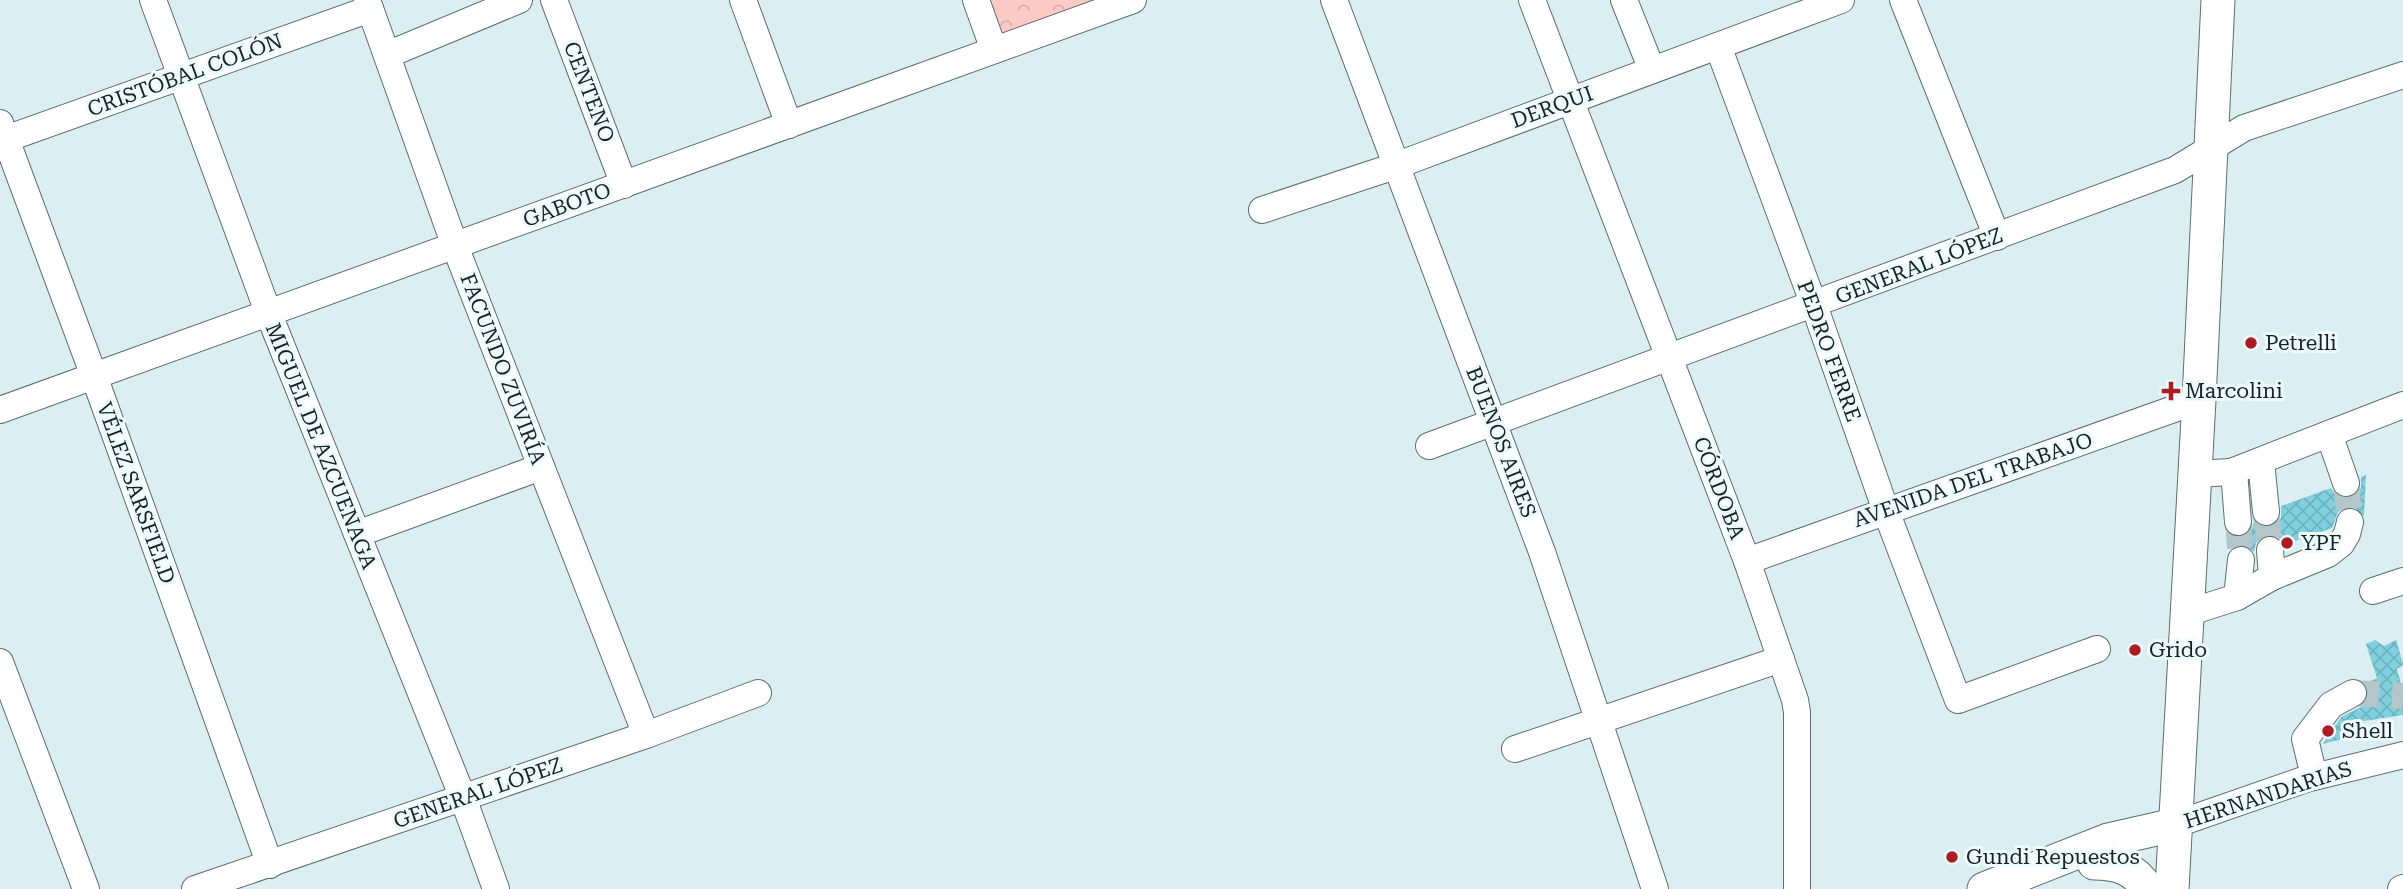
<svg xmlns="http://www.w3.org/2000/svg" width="2403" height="889" viewBox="0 0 2403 889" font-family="'Roboto Serif',serif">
  <defs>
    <pattern id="park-crowns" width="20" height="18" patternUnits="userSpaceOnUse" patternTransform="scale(1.75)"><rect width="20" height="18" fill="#fccbc6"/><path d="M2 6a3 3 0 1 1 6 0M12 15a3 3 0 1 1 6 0" fill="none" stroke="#d7aeaa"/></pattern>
    <pattern id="building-cross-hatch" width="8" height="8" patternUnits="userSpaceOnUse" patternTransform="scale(1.75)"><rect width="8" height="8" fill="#80d1df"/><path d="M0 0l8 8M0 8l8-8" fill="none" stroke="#6eb3bf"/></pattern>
  </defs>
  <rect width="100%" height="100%" fill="#dbeff2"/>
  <polygon fill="url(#park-crowns)" points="989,0 1102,0 1000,36"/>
  <g fill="url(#building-cross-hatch)">
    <polygon points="2366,475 2364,516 2354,507 2346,507 2338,512 2332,528 2284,545 2277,536 2268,534 2262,537 2256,543 2254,552 2243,544 2233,547 2228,534 2239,538 2246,535 2252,529 2254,522 2260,527 2267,528 2275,525 2281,518 2281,506 2331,488 2335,494 2342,498 2352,498 2361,487 2361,477"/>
    <polygon points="2375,640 2384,646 2396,640 2403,663 2403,665 2397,669 2403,691 2403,715 2351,723 2354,736 2323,744 2341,717 2361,707 2367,701 2369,693 2365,684 2377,678 2366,644"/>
  </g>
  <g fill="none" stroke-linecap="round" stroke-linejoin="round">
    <g stroke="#b4c6c8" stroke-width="26" stroke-dasharray="26 13" stroke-linecap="butt">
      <polyline points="2346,483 2350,522"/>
      <polyline points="2266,512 2270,550"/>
      <polyline points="2238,522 2241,560"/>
      <polyline points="2353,693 2403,696"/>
    </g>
    <g stroke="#5c6d70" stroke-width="28">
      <g id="minor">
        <polyline points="153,0 268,312 463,798 496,889"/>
        <polyline points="367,0 455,246 646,735"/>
        <polyline points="554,0 624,185"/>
        <polyline points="743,0 789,125"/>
        <polyline points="976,0 994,50"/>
        <polyline points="1334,0 1542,552 1655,889"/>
        <polyline points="1532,0 1747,561 1795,700 1797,712 1797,889"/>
        <polyline points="1624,0 1652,70"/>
        <polyline points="1903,0 1997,237"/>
        <polyline points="1718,46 1814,305 1886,511 1958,700 2097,649"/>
        <polyline points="387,55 519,0"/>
        <polyline points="0,123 94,376 270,865"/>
        <polyline points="0,141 370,9"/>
        <polyline points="1262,210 1395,166 1841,0"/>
        <polyline points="0,410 1133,0"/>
        <polyline points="2329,434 2346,483"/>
        <polyline points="1429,446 2175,170 2244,128 2403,75"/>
        <polyline points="2261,461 2266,512"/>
        <polyline points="2234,471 2238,522"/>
        <polyline points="2195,474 2231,472 2403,405"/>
        <polyline points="357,534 541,467"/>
        <polyline points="2270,550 2272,577"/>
        <polyline points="1747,561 2199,400"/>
        <polyline points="2373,591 2403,581"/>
        <polyline points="2237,597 2241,560"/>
        <polyline points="2187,613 2237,597 2272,577 2328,554 2341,544 2347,534 2350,522"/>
        <polyline points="0,662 86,889"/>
        <polyline points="1515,749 1781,659"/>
        <polyline points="2314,776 2305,739 2331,705 2353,693"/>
        <polyline points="2174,825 2306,779 2403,755"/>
        <polyline points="195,889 646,735 758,693"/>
        <polyline points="2401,889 2403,888"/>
      </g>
    </g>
    <g stroke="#5c6d70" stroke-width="35">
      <g id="major">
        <path d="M2094 863C2116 863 2135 868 2147 889"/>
        <polyline points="1984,889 2108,840 2174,825"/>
        <polyline points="2172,889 2199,400 2218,0"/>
      </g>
    </g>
    <use href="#minor" stroke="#fff" stroke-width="26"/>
    <use href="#major" stroke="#fff" stroke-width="33"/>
  </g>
  <g fill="#ae1b22" stroke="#ecfbfe" stroke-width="2.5">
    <circle cx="2251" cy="343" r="7"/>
    <path d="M2167.5 380.5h7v7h7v7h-7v7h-7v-7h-7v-7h7z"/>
    <circle cx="2287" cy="543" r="7"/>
    <circle cx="2135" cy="650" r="7"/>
    <circle cx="2328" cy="731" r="7"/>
    <circle cx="1952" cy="857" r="7"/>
  </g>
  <g text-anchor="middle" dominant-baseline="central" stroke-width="6" stroke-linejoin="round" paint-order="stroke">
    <g font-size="21" fill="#1a2122" stroke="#ecfbfe">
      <text transform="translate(185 75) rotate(-20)">CRISTÓBAL COLÓN</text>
      <text transform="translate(589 92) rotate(69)">CENTENO</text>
      <text transform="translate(1552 107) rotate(-20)">DERQUI</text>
      <text transform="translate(567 205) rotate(-20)">GABOTO</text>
      <text transform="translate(1919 266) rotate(-21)">GENERAL LÓPEZ</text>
      <text transform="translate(1829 351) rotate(70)">PEDRO FERRE</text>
      <text transform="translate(503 369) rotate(69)">FACUNDO ZUVIRÍA</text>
      <text transform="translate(1501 442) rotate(69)">BUENOS AIRES</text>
      <text transform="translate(321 446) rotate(68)">MIGUEL DE AZCUENAGA</text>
      <text transform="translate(1973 480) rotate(-19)">AVENIDA DEL TRABAJO</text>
      <text transform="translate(1719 488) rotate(69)">CÓRDOBA</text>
      <text transform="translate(136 493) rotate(70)">VÉLEZ SARSFIELD</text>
      <text transform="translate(478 793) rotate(-19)">GENERAL LÓPEZ</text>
      <text transform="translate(2268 795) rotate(-18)">HERNANDARIAS</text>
    </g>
    <g font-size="21" fill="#1a2122" stroke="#ecfbfe" text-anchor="start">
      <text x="2265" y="343">Petrelli</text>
      <text x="2185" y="391">Marcolini</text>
      <text x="2301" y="543">YPF</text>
      <text x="2149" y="650">Grido</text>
      <text x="2342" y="731">Shell</text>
      <text x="1966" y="857">Gundi Repuestos</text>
    </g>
  </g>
</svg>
